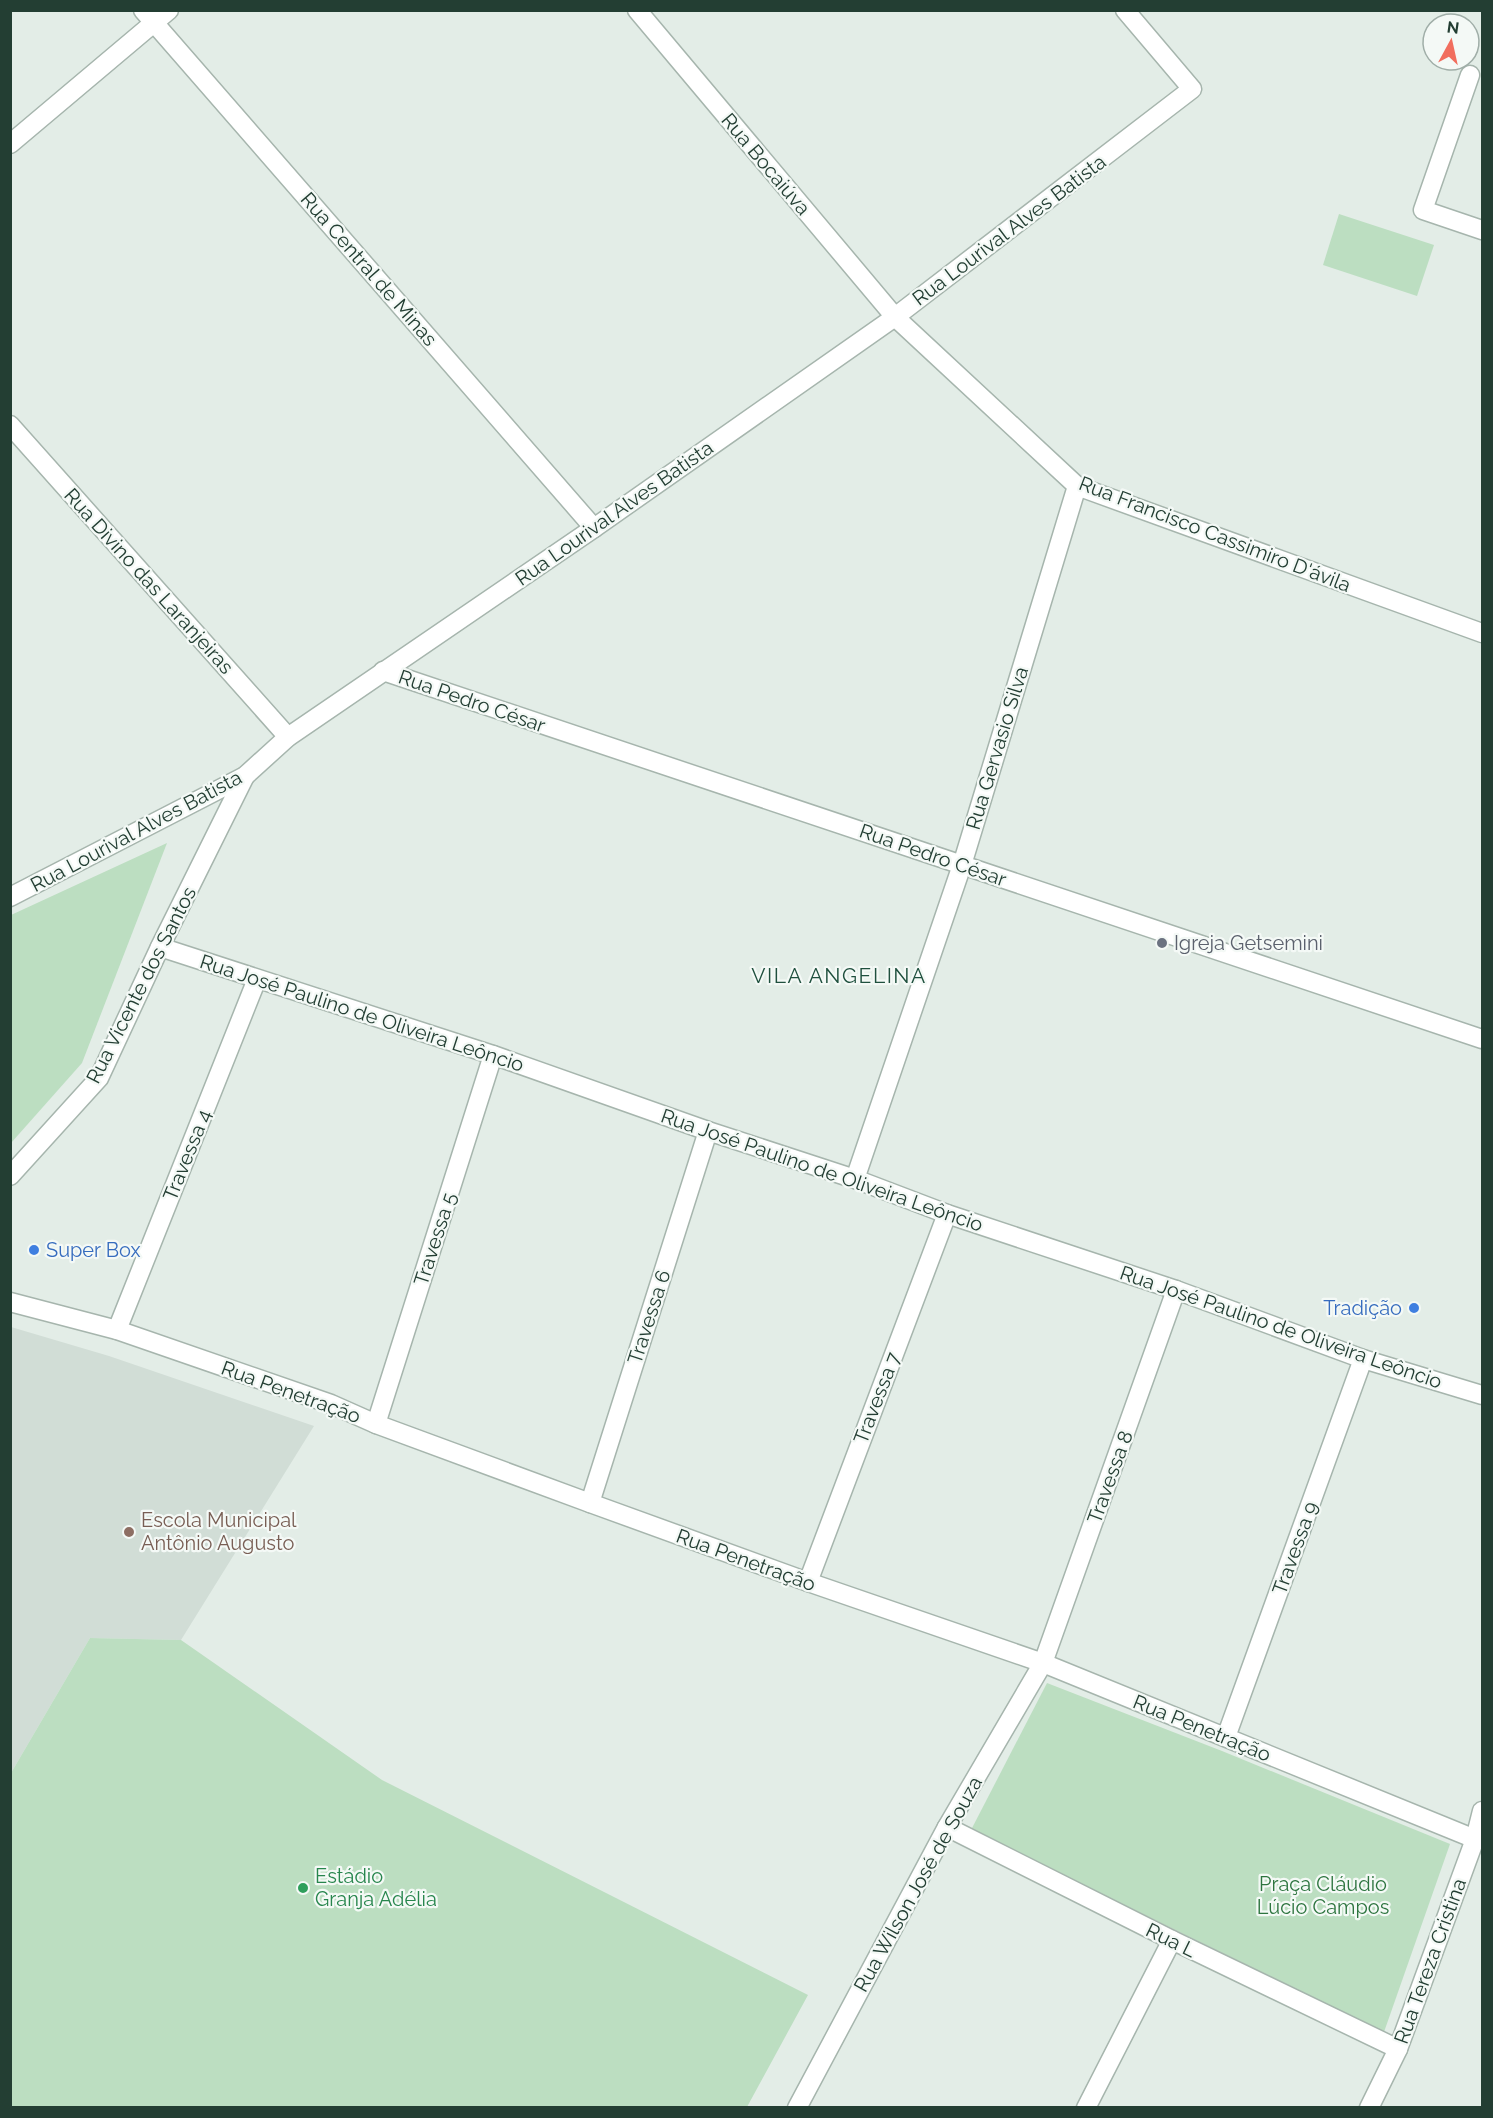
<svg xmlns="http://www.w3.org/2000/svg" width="1493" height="2118" viewBox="0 0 1493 2118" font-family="Raleway,sans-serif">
  <rect width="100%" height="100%" fill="#e3ede7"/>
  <polygon fill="#d1ddd6" points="11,1327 109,1356 314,1426 181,1640 90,1638 11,1773"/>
  <g fill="#bcdec1">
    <polygon points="1339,214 1434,245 1417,296 1323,265"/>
    <polygon points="167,843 82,1063 11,1143 11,915"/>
    <polygon points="90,1638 181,1640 382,1780 808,1995 747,2107 11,2107 11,1773"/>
    <polygon points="1047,1683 1222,1751 1450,1844 1384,2032 971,1830"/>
  </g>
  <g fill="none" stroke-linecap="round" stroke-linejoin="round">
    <g stroke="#a6b5ad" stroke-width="21">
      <g id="minor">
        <polyline points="143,10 594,528"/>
        <polyline points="637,10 895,317 1077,486 1482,633"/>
        <polyline points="1470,75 1423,210 1482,230"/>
        <polyline points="10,144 169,10"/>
        <polyline points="10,425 288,737"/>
        <polyline points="383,671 1482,1039"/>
        <polyline points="10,897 245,776 288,737 594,528 895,317 1192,89 1125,10"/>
        <polyline points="160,947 493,1055 708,1131 855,1179 947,1214 1176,1290 1363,1359 1482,1395"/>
        <polyline points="10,1176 99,1078 160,947 245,776"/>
        <polyline points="855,1179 962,865 1077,486"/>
        <polyline points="10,1302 117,1330 331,1404 376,1424 590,1503 808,1582 1043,1663 1475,1839"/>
        <polyline points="117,1330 257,979"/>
        <polyline points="376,1424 493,1055"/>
        <polyline points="590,1503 708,1131"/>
        <polyline points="808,1582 947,1214"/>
        <polyline points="1226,1737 1363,1359"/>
        <polyline points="947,1827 1172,1940 1398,2049"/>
        <polyline points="797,2108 947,1827 1043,1663 1176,1290"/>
        <polyline points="1086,2108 1172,1940"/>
        <polyline points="1369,2108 1398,2049 1475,1839 1482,1811"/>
      </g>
    </g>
    <use href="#minor" stroke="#fff" stroke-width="18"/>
  </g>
  <circle fill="#6b7280" stroke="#f4f9f6" stroke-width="2" cx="1162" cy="943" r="6"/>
  <g fill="#3f7fe0" stroke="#f4f9f6" stroke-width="2">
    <circle cx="34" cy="1250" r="6"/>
    <circle cx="1414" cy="1308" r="6"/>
  </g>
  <circle fill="#8d6e63" stroke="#f4f9f6" stroke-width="2" cx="129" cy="1532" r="6"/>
  <circle fill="#2e9e5b" stroke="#f4f9f6" stroke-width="2" cx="303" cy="1888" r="6"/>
  <g text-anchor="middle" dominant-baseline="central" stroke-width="4.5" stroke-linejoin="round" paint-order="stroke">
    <g font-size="20" fill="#233e33" stroke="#f4f9f6">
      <text transform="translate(766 164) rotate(50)">Rua Bocaiúva</text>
      <text transform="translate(1009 230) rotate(-37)">Rua Lourival Alves Batista</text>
      <text transform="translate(369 269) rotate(49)">Rua Central de Minas</text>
      <text transform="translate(614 513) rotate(-35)">Rua Lourival Alves Batista</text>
      <text transform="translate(1215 534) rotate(21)">Rua Francisco Cassimiro D'ávila</text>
      <text transform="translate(149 581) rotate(48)">Rua Divino das Laranjeiras</text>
      <text transform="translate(472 701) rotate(19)">Rua Pedro César</text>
      <text transform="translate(997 748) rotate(-73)">Rua Gervasio Silva</text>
      <text transform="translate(136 831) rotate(-28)">Rua Lourival Alves Batista</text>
      <text transform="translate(933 855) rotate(19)">Rua Pedro César</text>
      <text transform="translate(141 985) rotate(-63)">Rua Vicente dos Santos</text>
      <text transform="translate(362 1013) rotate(18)">Rua José Paulino de Oliveira Leôncio</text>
      <text transform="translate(187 1155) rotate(-68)">Travessa 4</text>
      <text transform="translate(822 1170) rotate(19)">Rua José Paulino de Oliveira Leôncio</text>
      <text transform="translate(435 1239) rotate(-72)">Travessa 5</text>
      <text transform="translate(649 1317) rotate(-72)">Travessa 6</text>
      <text transform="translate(1281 1327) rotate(19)">Rua José Paulino de Oliveira Leôncio</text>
      <text transform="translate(291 1392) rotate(20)">Rua Penetração</text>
      <text transform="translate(877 1398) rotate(-69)">Travessa 7</text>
      <text transform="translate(1110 1477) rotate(-70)">Travessa 8</text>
      <text transform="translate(1295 1548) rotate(-70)">Travessa 9</text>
      <text transform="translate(746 1560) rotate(20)">Rua Penetração</text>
      <text transform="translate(1202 1728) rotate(22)">Rua Penetração</text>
      <text transform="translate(918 1884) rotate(-61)">Rua Wilson José de Souza</text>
      <text transform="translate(1171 1940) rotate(26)">Rua L</text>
      <text transform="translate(1430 1961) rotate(-70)">Rua Tereza Cristina</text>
    </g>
    <g font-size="20" fill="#5b616d" stroke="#f4f9f6" text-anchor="start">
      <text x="1174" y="943">Igreja Getsemini</text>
    </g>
    <g font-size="20" fill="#366cbe" stroke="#f4f9f6" text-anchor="start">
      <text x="46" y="1250">Super Box</text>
      <text x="1402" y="1308" text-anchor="end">Tradição</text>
    </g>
    <g font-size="20" fill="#785e54" stroke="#f4f9f6" text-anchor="start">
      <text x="141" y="1520">Escola Municipal<tspan x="141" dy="23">Antônio Augusto</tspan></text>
    </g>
    <g font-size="20" fill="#27864d" stroke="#f4f9f6" text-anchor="start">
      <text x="315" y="1876">Estádio<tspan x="315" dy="23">Granja Adélia</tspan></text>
    </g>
    <g font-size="20" fill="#2d753f" stroke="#f4f9f6">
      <text x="1323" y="1884">Praça Cláudio<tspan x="1323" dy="23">Lúcio Campos</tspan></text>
    </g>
    <g font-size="21" letter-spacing="1.5" fill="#1f503e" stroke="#f4f9f6">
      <text x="839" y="975">VILA ANGELINA</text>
    </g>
  </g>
  <rect width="1493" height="2118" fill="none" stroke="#233e33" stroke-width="24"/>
  <g transform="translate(1451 42) rotate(8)"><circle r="28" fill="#f4f9f6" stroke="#a0aea8" stroke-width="1.5"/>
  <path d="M0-4.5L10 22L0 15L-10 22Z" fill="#f16e5e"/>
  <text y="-9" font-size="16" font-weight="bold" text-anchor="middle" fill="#233e33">N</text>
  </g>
</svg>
